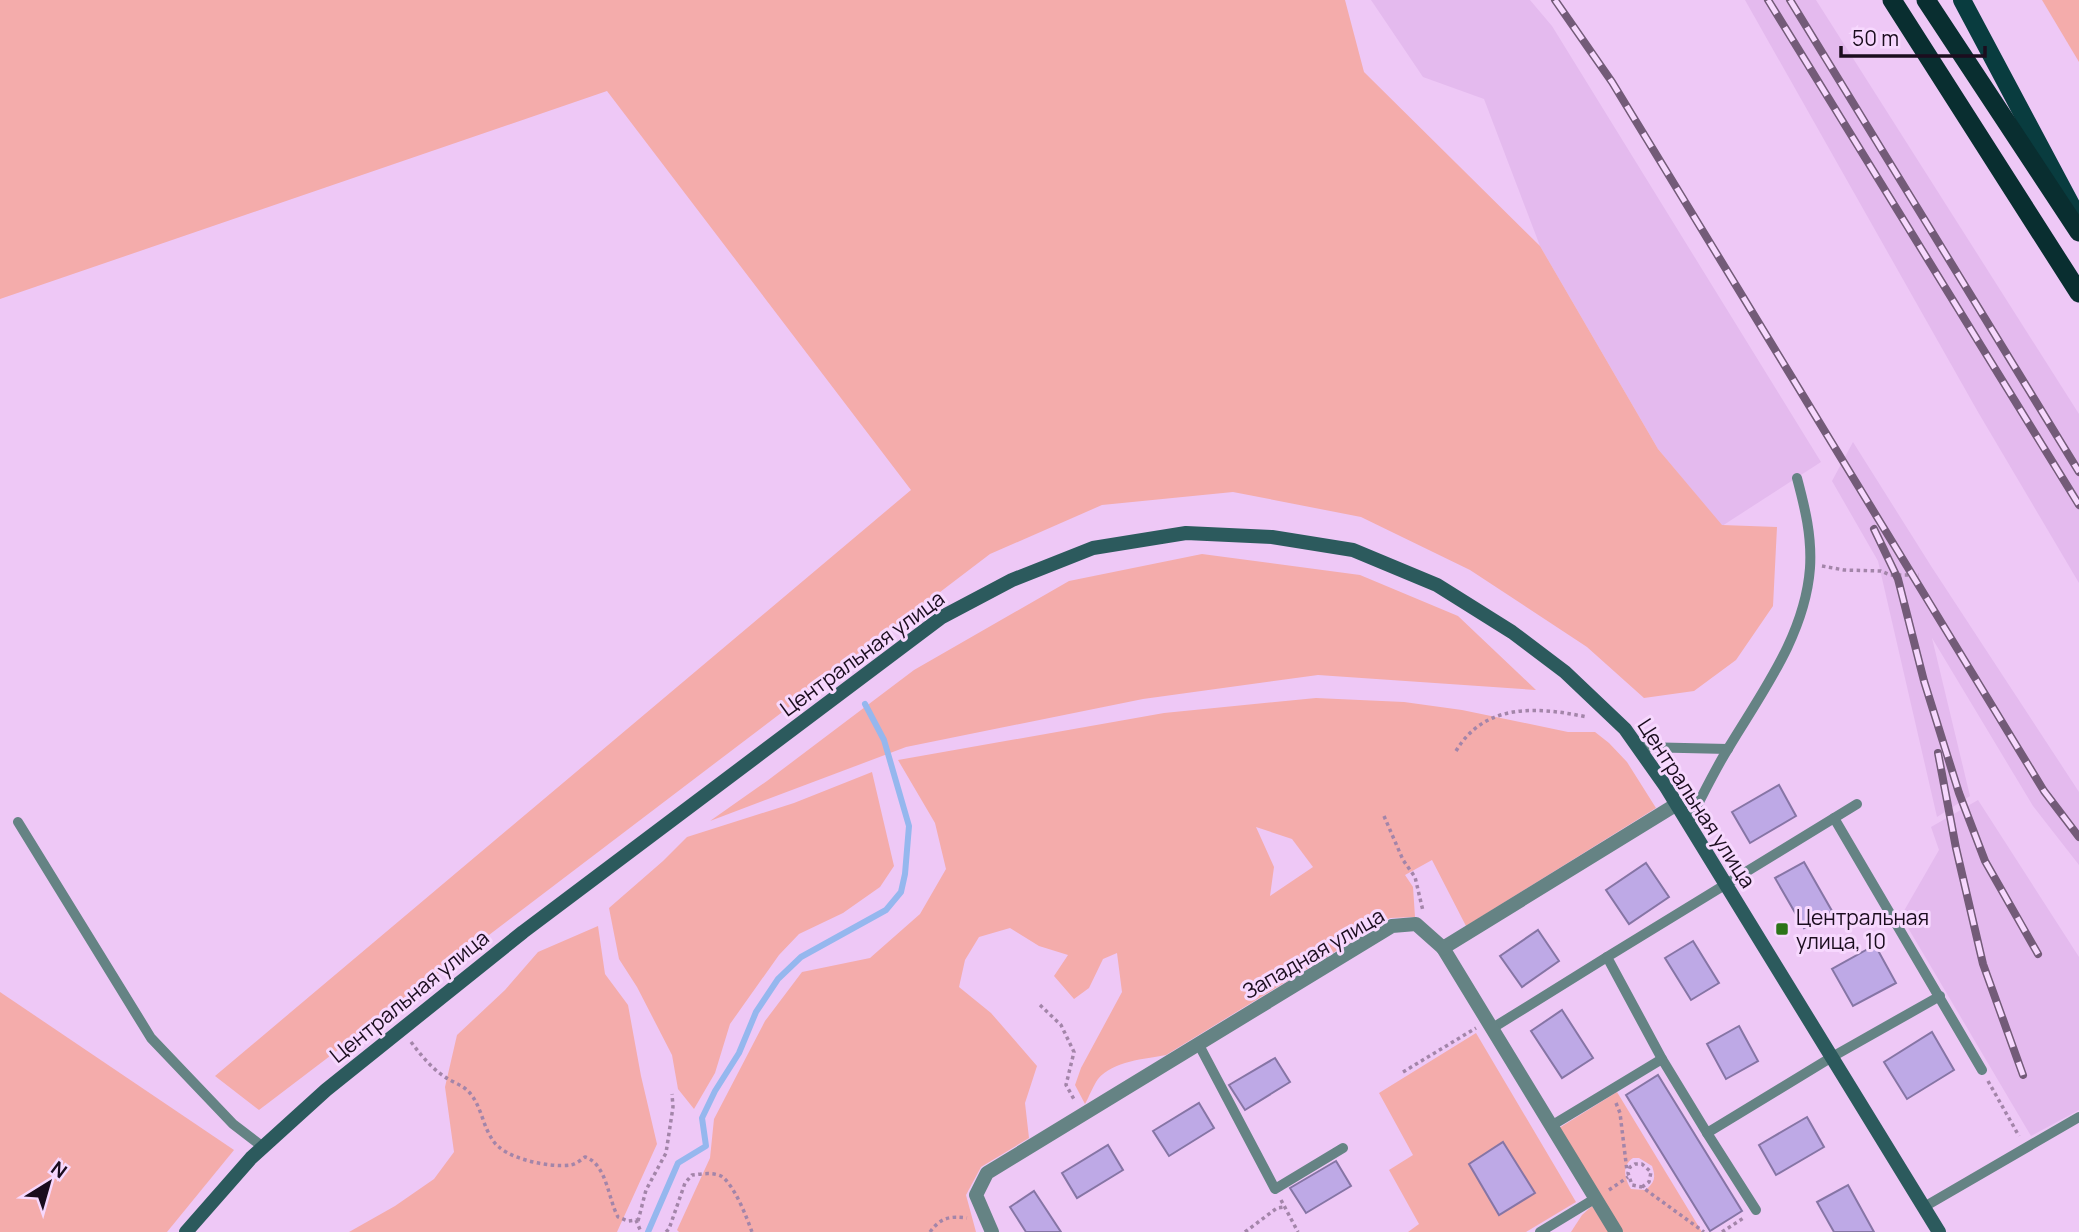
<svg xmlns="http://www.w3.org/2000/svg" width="2079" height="1232" viewBox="0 0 2079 1232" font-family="Manrope,sans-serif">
  <rect width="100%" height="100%" fill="#eec8f6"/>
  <g fill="#e4baee">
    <polygon points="1371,0 1530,0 1552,26 1821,462 1722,526 1658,449 1540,246 1484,99 1423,77"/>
    <polygon points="1745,0 1816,0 2079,414 2079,583 1978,412"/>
    <polygon points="1853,442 1931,566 2079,792 2079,865 2033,806 1932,638 1970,796 1937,817 1878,561 1832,481"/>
    <polygon points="1978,800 2079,957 2079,1110 2031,1136 1901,916 1939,850 1931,827"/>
  </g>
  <g fill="#f4acab" fill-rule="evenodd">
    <polygon points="0,0 1345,0 1364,72 1540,246 1658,449 1722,525 1777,527 1773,606 1736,660 1694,691 1644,698 1587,647 1470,570 1361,517 1233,492 1102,505 990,554 259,1110 215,1076 911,490 607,91 0,299"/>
    <polygon points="2042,0 2079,0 2079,62"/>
    <polygon points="1202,554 1360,575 1458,616 1536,690 1318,675 1143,699 906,747 710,821 767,781 914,670 1069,581"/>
    <path d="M1316 698 1404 702 1462 710 1568 732H1595L1609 743 1627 762 1656 808 1466 926 1432 860 1405 875 1413 887 1415 917 1390 918 1166 1055C1145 1059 1113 1061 1098 1079 1093 1086 1089 1097 1085 1104L1075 1085 1081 1068 1122 992 1117 953 1103 959 1089 988 1074 999 1054 976 1068 955 1039 946 1010 928 979 937 965 960 959 987 991 1013 1037 1066 1025 1103 1029 1138 981 1167 966 1195 976 1232H679L677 1230 710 1158 714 1119 765 1021 802 972 870 958 920 914 946 869 935 823 898 760 1164 713ZM1256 827 1292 839 1313 867 1270 896 1274 867Z"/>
    <polygon points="872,772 894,866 880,887 843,913 799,934 779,955 730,1024 715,1073 694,1109 678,1089 672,1055 637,987 619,959 609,908 663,861 687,837 794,803"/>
    <polygon points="598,926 605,974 628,1005 641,1076 657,1144 617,1232 349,1232 395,1206 434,1179 454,1152 445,1087 457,1035 505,990 538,952"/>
    <polygon points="0,992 234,1150 167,1232 0,1232"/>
    <polygon points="1476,1033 1576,1202 1526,1232 1408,1232 1419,1224 1389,1170 1413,1155 1379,1093"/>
    <path d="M1617 1092 1702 1232H1623L1559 1128ZM1633 1158H1639L1652 1166C1656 1177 1655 1183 1645 1190L1631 1189C1625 1179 1621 1166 1633 1158Z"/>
    <polygon points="1592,1206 1609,1232 1571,1232 1582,1215"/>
  </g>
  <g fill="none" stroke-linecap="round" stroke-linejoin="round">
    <polyline stroke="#95b7ee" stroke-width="6" points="648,1232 678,1163 706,1146 702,1118 715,1091 739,1053 756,1012 778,979 801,957 886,910 901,892 905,874 909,826 884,740 865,704"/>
  </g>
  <g fill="#bea9e6" stroke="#8675a5" stroke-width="2">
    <polygon points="1779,785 1796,816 1750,843 1732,812"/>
    <polygon points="1804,862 1832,911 1804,928 1775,878"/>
    <polygon points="1646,863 1669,897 1629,924 1606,890"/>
    <polygon points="1538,930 1559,961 1522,987 1500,956"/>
    <polygon points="1693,941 1719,983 1691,1000 1665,958"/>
    <polygon points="1875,945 1896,983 1853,1006 1832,969"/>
    <polygon points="1562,1010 1593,1058 1562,1078 1531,1031"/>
    <polygon points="1739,1026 1758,1061 1726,1079 1707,1044"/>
    <polygon points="1932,1032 1954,1070 1907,1099 1884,1062"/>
    <polygon points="1275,1058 1290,1082 1245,1110 1229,1085"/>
    <polygon points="1658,1075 1742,1211 1710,1231 1626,1095"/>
    <polygon points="1199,1103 1214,1128 1169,1156 1153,1131"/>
    <polygon points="1807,1117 1824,1147 1776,1175 1759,1145"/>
    <polygon points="1503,1142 1535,1193 1499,1215 1469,1164"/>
    <polygon points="1108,1145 1123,1170 1077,1198 1062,1173"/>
    <polygon points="1336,1161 1351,1186 1306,1213 1290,1188"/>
    <polygon points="1848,1185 1874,1232 1834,1232 1817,1202"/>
    <polygon points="1034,1191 1061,1232 1026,1232 1010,1207"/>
  </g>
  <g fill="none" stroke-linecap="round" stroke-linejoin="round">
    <g stroke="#a385a9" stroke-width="3.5" stroke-dasharray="3.5 3.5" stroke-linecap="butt">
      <polyline points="1822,566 1844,570 1881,571 1890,575 1919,575"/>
      <path d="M1456 751C1485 702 1539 707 1587 717"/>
      <polyline points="1384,816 1403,860 1415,877 1423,911"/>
      <polyline points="1040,1005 1061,1025 1074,1052 1066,1085 1075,1101"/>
      <path d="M411 1042C421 1055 431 1068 445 1077 452 1082 462 1085 468 1091 481 1104 482 1124 492 1139 503 1159 550 1168 571 1165 576 1164 581 1160 585 1157 607 1164 608 1199 618 1217L628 1221 636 1220 641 1232"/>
      <polyline points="1403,1072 1476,1028"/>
      <polyline points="1988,1081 2019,1136"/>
      <polyline points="1616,1103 1620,1113 1627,1171"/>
      <polyline points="1642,1187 1649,1182 1651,1172 1642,1164 1635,1164 1630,1167 1628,1173 1632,1185 1642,1187 1704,1232"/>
      <polyline points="1609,1190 1628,1177"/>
      <polyline points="1281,1200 1298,1232"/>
      <polyline points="638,1221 646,1190 666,1153 673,1107 672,1094"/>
      <path d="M666 1232 669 1229 685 1183 692 1175C701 1174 712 1172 721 1176 734 1184 747 1218 752 1232"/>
      <path d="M930 1232C941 1217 950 1216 967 1218"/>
      <polyline points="1245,1232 1277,1208 1284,1207"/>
      <polyline points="1722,1232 1745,1217"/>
    </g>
    <g stroke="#658384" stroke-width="10">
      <polyline points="1640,747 1728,749"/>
      <polyline points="1834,818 1982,1070"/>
      <polyline points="18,822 151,1038 233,1124 263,1147"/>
      <path d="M1688 823C1702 797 1714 771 1729 747 1762 692 1805 635 1810 568 1812 536 1805 508 1797 478"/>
      <polyline points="1491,1029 1607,957"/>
      <polyline points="1199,1045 1275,1189 1343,1148"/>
      <polyline points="1662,1059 1607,957 1857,804"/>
      <polyline points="1551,1126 1662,1059 1707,1133 1832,1057 1940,996"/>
      <polyline points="1707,1133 1756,1210"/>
      <polyline points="1924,1207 2079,1117"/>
      <polyline points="1540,1232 1596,1198"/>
    </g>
    <g stroke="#658384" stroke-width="14">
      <polyline points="1443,948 1616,1232"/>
      <polyline points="992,1232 976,1195 987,1173 1392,926 1416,924 1443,948 1677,804"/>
    </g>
    <polyline stroke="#2c5a5d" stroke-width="14" points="186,1232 251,1158 326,1090 523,932 942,617 1012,580 1093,548 1186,533 1272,537 1353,550 1437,585 1512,632 1565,672 1625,729 1666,787 1939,1232"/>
    <polyline stroke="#093c3f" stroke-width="18" points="1962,0 2077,216"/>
    <g stroke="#092e30" stroke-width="19">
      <polyline points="1892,0 2079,293"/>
      <polyline points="1926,0 2079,232"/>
    </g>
    <g stroke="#735b78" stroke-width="8">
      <g id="rail">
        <polyline points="1555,0 1612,82 2044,791 2079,837"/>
        <polyline points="1768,0 2079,505"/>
        <polyline points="1790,0 2079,472"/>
        <polyline points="1874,529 1898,579 1924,681 1959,793 1985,861 2038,954"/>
        <polyline points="1938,753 1956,848 1983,964 2023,1075"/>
      </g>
    </g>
    <use href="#rail" stroke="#f7d8fe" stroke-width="5" stroke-dasharray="16" stroke-linecap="butt"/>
  </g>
  <rect fill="#2b7418" stroke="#f7d8fe" stroke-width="2.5" x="1775" y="922" width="14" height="14" rx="3.5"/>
  <g text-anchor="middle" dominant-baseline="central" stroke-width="6" stroke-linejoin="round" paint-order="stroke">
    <g font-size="21" fill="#1b0d1e" stroke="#f7d8fe">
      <text transform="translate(862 653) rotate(-36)">Центральная улица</text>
      <text transform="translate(1697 803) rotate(57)">Центральная улица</text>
      <text transform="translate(1313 953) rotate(-30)">Западная улица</text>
      <text transform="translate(409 996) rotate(-39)">Центральная улица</text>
    </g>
    <g font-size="21" fill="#1b0d1e" stroke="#f7d8fe" text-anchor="start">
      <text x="1796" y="917">Центральная<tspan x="1796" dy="24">улица, 10</tspan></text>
    </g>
  </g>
  <g transform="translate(49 1183) rotate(37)" stroke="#f7d8fe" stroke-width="5" paint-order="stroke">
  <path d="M0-5L12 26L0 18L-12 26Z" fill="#1b0d1e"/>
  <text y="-10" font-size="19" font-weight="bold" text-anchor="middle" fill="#1b0d1e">N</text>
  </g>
  <path d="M1841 46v10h144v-10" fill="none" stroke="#1b0d1e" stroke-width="3.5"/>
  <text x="1852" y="46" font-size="21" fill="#1b0d1e" stroke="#f7d8fe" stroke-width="5" paint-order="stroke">50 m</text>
</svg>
